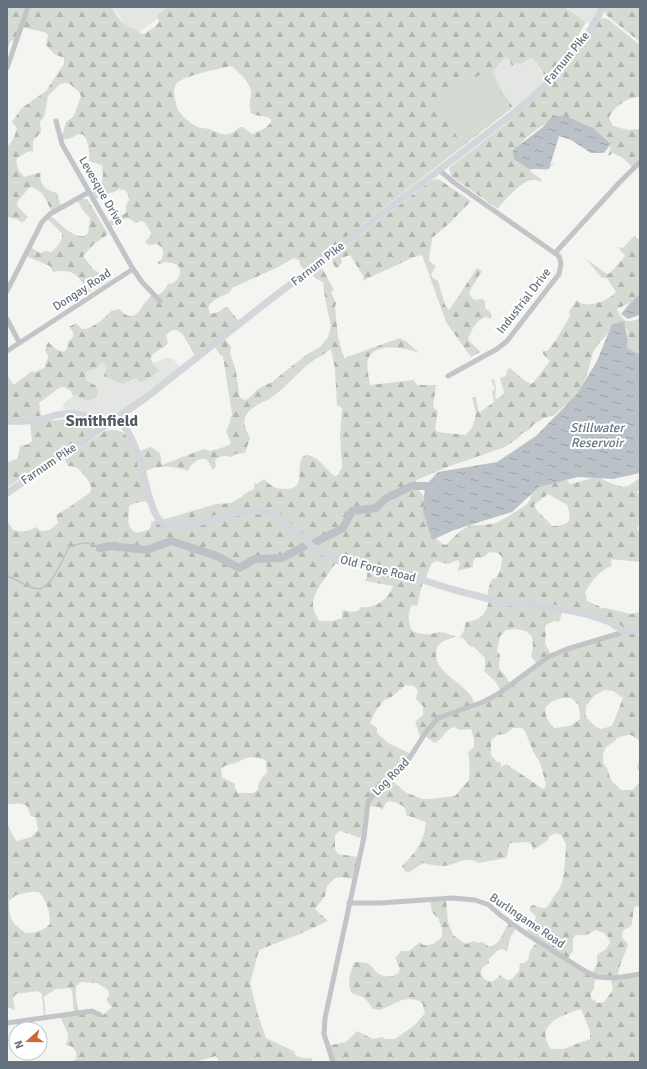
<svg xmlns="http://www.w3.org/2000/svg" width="647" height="1069" viewBox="0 0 647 1069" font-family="Signika,sans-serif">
  <defs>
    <pattern id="forest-firs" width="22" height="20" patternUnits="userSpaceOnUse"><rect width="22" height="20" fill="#d5dbd2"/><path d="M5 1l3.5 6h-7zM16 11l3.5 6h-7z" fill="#b1b6b0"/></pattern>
    <pattern id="water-ripples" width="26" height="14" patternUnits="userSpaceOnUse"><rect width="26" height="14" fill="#bac2c7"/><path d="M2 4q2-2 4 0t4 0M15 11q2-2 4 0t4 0" fill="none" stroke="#9ba2a7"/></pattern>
  </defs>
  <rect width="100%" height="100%" fill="#f4f4f1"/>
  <g fill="#e4e6e4">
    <polygon points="113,7 174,7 133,36"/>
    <polygon points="564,7 603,7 592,26"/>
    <polygon points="505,58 508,58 512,66 517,63 520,65 529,59 533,58 542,73 550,79 516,110 508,100 495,79 493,71"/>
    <polygon points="165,358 172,358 182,369 102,431 93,424 88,422 79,419 64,418 63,406 65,402 75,395 87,401 85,379 86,372 96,369 102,363 136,378 141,383 159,371 156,368 153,363"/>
  </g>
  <g fill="url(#forest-firs)" fill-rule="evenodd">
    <path d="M7 7H112C116 15 126 30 136 29L140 33 144 34 156 26 159 22 157 15 168 7H564L586 22C575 42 563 60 547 77L543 73 533 58 529 59 520 65 517 63 512 66 508 58H505L493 71C497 84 505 96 513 107L304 270 300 265 299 260 294 258 278 267 232 288 229 293 214 300 208 307 210 314 219 312 225 307H228L232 313 239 321 195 355C187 345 181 319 166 335L168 343 163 348 160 349 152 355 151 360 156 368 160 371 141 383 136 378 122 384 104 376 107 366 102 363 96 369 86 372 85 379 96 386 98 392 97 397 87 401 75 395 73 396 71 391 65 387 59 388 39 403 41 416 7 419V375L13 384H15L32 371 33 372H36L45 367C46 358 51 360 45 350L48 342C54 348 68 360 68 342L73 337V332L69 327 76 323 82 329C91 330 105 318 111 311L120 309C128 321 138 316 143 305 145 301 150 298 152 295 160 297 165 290 168 284 177 284 185 271 177 265 174 263 168 262 164 262L160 264 157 263 162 259C164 251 164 248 157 244L148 245 145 241 150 237 151 233 145 222 141 221 135 223C127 213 121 221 111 226L109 221 126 213V205L129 200C128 192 127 190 119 189 112 194 103 194 96 199L90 188 102 182 103 175 102 165 89 161C90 155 89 134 80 134 76 134 74 137 71 138 68 139 64 139 61 139L66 122 74 116 81 96 79 92 70 84 65 83 60 84 48 96 44 117 40 122 41 132 33 141V151L27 152 17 158C15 165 19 173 25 177L41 172C38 184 45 190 57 193L61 207 52 212C47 203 44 190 31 187L28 189 17 202 18 207 28 217 22 223 17 219 7 217V146L9 145 14 138 17 128 12 122 22 108 46 91 64 64V58L54 54 46 45 48 35 44 32 21 27 15 42 11 40 7 50ZM232 66C238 73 250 81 251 91 251 101 248 102 251 113 258 117 265 115 271 119V122C266 129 260 131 252 134L243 127H240C228 138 223 135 209 129 207 128 203 128 200 128 192 125 181 116 177 108 176 105 176 102 175 99 174 94 173 89 176 84 182 76 221 68 232 66Z"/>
    <polygon points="606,7 640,7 640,42 606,15 605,10"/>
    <path d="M604 18 609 20 640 45V97C627 97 613 107 609 118L613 126 628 130 640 129V162L633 168 623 158 613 153 608 156C609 152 612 147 610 144 608 139 601 138 597 135 593 132 590 127 585 124 580 121 558 115 552 116 547 126 541 125 533 132 529 135 519 145 517 148L542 165 554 164 546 170 531 168V172L541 179 542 182C537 180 532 179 526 182 519 185 502 202 498 209L451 176 449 168C508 122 562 85 600 19Z"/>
    <path d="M436 179 440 180 471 201 451 222 432 238 429 260 430 262 436 266 431 275 432 277 438 281 445 305 449 310 450 309 477 268 482 271 472 287 469 293 472 298 475 300 482 299 485 301V308L490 312 492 316 490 319 486 317C476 320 472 329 468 339 471 344 477 347 480 352L471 357 446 322 422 255 414 257 362 281 364 277 350 255 341 258 342 262 338 268H336L332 262 334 255 431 181Z"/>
    <path d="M81 199H87L89 202 108 234 94 244 83 256 94 270 105 276 108 280 88 293C81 277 73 267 53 272L50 266 26 256 30 247 40 253 46 251 51 252C57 247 63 241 62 233L47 219 51 216C61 224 72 238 85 236L88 233 90 218 82 209 78 201Z"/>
    <path d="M634 236 640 240V295L631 302 617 309C623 322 626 324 640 318V357L629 353C628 351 627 349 626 347 625 338 632 332 623 325L612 326 606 336 598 344 593 352 589 368 582 387 573 401 564 406 553 416 544 418 534 424 529 430 521 434 518 438 505 447 450 466 416 480 418 489 426 499 436 538 442 544 446 545 460 531 471 525H483L496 523 507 517 526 505 530 500 532 490 536 486 565 477 570 484 597 477 615 485 623 487 628 486 640 478V490L636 493H640V522L637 529 640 532V562L611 559 612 566C600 570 590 582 585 593L587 601 599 606 600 608 601 607 602 609 603 608H606L631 614 640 612V629L637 630 640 640V670L639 674 640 675V742C631 732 628 735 617 738L615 741 606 747 603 754V763L607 768 611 780 621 790H632L639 783 640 773 637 768 640 758V906L634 907 632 924 630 927 623 930 622 937 628 944C625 956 618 965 618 977L640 974V1062H333L327 1046 346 1042 357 1031 373 1039 382 1037 386 1039H395L415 1025 425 1013 423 1006V1004L417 1000 410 999 402 1000 380 1010 373 1009 365 998 352 993C346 984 351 971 354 962 358 962 363 962 367 963 372 965 374 971 379 974 387 978 397 978 400 969L395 958 401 951H409L420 942 423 945C434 945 434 944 442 937V928L438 918 432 912 430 901 446 900 448 922 453 935 466 944 473 941 478 943 483 942 489 947C501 945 503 931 509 922L516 928 510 938 507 952 503 949 498 950 489 959V963C476 970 480 980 492 982L499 977V975L507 980 512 979 519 971 520 963H524L528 960 530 951 537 942 525 933 536 918 535 915 530 911V907L533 905C548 911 547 908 554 896 555 893 559 891 560 888 565 878 565 856 566 844L561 835 556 833 550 836 547 841 533 850 532 845 528 842 510 843C507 848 509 853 506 858L478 863C468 854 454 866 442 866 436 866 429 864 423 863L408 873 404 870 402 866C415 853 425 841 426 822L406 815C408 806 397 802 389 801L386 803 382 810 379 807 367 806 362 838C354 837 348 832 339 831L335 835V849L338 854 358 857 353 879 340 877 335 878 327 886 325 896 315 909 328 921 302 933 259 950 250 983 258 1015 266 1038 294 1051C295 1059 305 1058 311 1058L313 1062H219L216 1056 195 1062H71L76 1059C78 1051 73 1045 65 1045 73 1035 63 1027 61 1017L74 1012 72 990 69 988 55 989C52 993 47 993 44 997L46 1017H44L42 994 38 991 16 994 13 998 15 1010 7 1007V823L14 838 17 841 31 837 38 830 36 818 30 815C28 800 19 804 7 804V521L13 530C22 532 28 532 36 527L41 531 50 530 58 523 56 515C63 511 69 508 75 503 88 493 99 494 84 475 80 469 76 466 68 466L64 458 105 431C115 428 123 431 130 439L149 501 135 503 129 506C129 517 125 526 136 533L148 530 151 527V522L159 519 162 520 216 504 231 503 242 497 244 494 254 489V483L257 484 264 479C271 486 275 489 286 489 304 488 298 475 300 463 305 442 326 468 332 474L334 476 338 475 342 467 340 437 342 408 337 405 335 369 331 349C323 355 313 360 306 366 293 378 283 390 269 399 261 403 248 408 245 418 243 424 247 432 250 438L245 453 236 454 231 457C226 455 219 456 215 460L216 467 212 470C211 466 209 460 205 459 199 457 189 465 188 471 175 467 158 464 146 471L140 451 151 447 160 453 162 465 203 449 210 451 228 446 231 442 226 432 230 422 232 414 223 356 220 355 215 347 225 339 231 347 230 353 236 371 239 394 240 397 244 400 248 399 258 389 272 382 306 355 320 347 328 337 331 327 325 298 323 282 315 278 311 273 321 266 334 290 331 292 336 303 335 307 338 337 344 358 400 338 407 342 419 353C407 348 377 342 369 357 365 364 369 377 370 385L414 380 417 385H436L433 407 438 411 435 429 437 432 466 435 473 426 476 413 472 397H476L478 410 480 412 494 402 492 391 495 389 491 380 494 379 496 388 495 397 496 399 502 396 504 392 500 378 506 376 507 370 510 368 524 380 531 384 533 383 550 361 543 354V351H547L556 340 570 316 569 311 575 303 576 300C579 302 582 304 585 304 595 306 610 299 616 292L607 278H602L586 259 607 274 610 273 625 256 618 247 623 248ZM548 494 567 505C573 521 569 526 552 526 547 519 537 513 534 505ZM489 552 498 553 502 557C502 564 501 572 496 578L492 579 488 590 487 599 489 601C486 614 481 620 466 622 460 649 456 632 439 632 437 632 433 634 430 634 424 635 418 633 412 631 408 621 407 615 412 605L417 606 423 581H425L431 564 436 561 448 564 458 560 460 564 457 571 473 567V561L476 558 484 557ZM337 560 368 567 367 577 365 581 393 586C389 599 375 609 361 607L358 611 351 612 343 610 342 612V618L332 621H319C317 616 313 610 313 605 312 591 331 573 337 560ZM563 610 609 622 621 632 551 655 545 643 546 635 545 629 546 625 554 621 559 622ZM516 629 526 631 532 637 533 647 531 656 537 664 510 684 504 674 499 669 500 655 497 651 500 636 506 630ZM455 637 463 638 471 647H474L485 658V667L484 671 495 681 501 691 475 704C473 702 473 698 471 696 462 682 435 672 436 654 436 642 446 640 455 637ZM406 685 414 686 418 691 416 699 423 706V715L415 722 421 739 423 735 435 743C443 739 444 731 453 727L461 730 471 729 474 739V747L468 752C470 762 470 770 469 780L455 796 429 799H422L405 792 390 779 411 754 388 743 377 733V728L370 723 375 712 384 700 390 698ZM604 690 613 691 623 698 612 726 601 729 595 726 586 717V706L594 696ZM562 698H571L579 705 580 719 570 726 554 728C547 721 546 717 545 708L552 701ZM513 728H522L525 731 533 751 541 765 546 786 543 789 506 764 501 767V763L496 761 491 755V741L497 735 505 734ZM251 757 263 759 266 761 267 773C261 778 258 782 258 790L253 793H238L235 788V784L222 777 221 769C228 763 230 765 238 762 242 760 245 758 251 757ZM30 892H39C47 901 50 912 50 924 42 932 35 933 25 933 22 930 20 929 17 926 9 921 9 909 9 901L16 895ZM596 930C604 933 607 933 610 942L606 949 597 955V964L592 974 567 960 573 950V939L576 935H586ZM595 977 611 980 613 990 604 1002 598 1003 591 998V993L594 989ZM81 982 97 983 108 990 109 995 106 1000 112 1007 102 1016 91 1011 79 1012 76 999V986ZM581 1009 590 1031V1039L563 1049H551C533 1024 563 1015 581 1009Z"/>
    <polygon points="66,419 84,422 92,426 93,432 7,487 7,462 9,462 18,458 20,446 29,444 32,441 30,423"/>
  </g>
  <polygon fill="#d5dbd2" points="487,71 511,109 462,145 435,99"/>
  <g fill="url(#water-ripples)">
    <polygon points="553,115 568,117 593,128 611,144 604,153 591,153 571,140 559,136 549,169 529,169 514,159 513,150 543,127"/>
    <polygon points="640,294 640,315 628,319 621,314 629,304"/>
    <polygon points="624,322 627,336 627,348 640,355 640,473 613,479 578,477 539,487 512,512 454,530 432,540 423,512 425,486 438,472 497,462 536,436 577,394 597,361 612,324"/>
  </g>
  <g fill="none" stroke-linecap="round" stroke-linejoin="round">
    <path stroke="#bac2c7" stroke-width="1.5" d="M7 576C16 578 21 584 30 587 33 588 38 590 42 588 54 582 63 558 69 547 83 542 87 541 100 548"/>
    <g stroke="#bac2c7" stroke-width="8">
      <polyline points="314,543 343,528 352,511 376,508 385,499 412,486 434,486"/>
      <polyline points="100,548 111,546 147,550 171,541 217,556 239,568 255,559 282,558 305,546"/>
    </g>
    <g stroke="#c2c4c8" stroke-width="5">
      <polyline points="7,68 28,7"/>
      <polyline points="56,121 62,144 133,269 142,282 160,301"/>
      <polyline points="440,171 456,184 559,256 561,264 559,274 507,341 497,349 448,376"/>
      <polyline points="555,253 619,183 640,162"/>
      <polyline points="7,291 42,222 50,214 89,192"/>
      <polyline points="7,319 19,342"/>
      <polyline points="7,351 133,269"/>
      <polyline points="349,903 380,903 452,898 475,900 489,905 500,915 528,935 585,971 597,977 615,978 640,974"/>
      <polyline points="7,1023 92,1011 100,1015"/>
      <polyline points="333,1062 324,1034 325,1018 364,837 368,802 376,791 405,765 426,732 438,718 483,702 498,694 548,657 567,649 624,632"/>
    </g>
    <g stroke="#d3d7db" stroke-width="7">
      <path d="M118 418C127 429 134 441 138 455 145 474 148 506 160 521 171 535 224 515 240 512 251 510 265 511 276 514L313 547 337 560 404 574 451 589 501 602 561 609 586 614 610 622 624 632 640 629"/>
      <path d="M7 421C18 422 31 421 42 419 49 418 56 414 63 414 78 412 92 417 103 427"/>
      <path d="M7 493 147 397 262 306 520 108C553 80 584 47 603 7"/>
    </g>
  </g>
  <g text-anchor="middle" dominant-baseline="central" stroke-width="4" stroke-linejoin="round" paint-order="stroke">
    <g font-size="12" fill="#66717f" stroke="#fff">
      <text transform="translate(567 58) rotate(-51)">Farnum Pike</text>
      <text transform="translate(101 191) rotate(60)">Levesque Drive</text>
      <text transform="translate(318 264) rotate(-38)">Farnum Pike</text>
      <text transform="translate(82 290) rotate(-33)">Dongay Road</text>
      <text transform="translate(524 301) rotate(-52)">Industrial Drive</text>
      <text transform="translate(49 464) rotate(-34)">Farnum Pike</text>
      <text transform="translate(378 569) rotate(14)">Old Forge Road</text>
      <text transform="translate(391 777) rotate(-46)">Log Road</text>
      <text transform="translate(527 921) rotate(34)">Burlingame Road</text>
    </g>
    <g font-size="13" font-style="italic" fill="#677983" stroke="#fff">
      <text x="597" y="428">Stillwater<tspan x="597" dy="15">Reservoir</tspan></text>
    </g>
    <g font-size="16" font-weight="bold" fill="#535b65" stroke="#fff">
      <text x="102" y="421">Smithfield</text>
    </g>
  </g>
  <rect width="647" height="1069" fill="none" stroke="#66717f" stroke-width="16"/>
  <g transform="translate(28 1041) rotate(249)"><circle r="19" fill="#ffffff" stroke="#c2c6cc"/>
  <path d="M0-3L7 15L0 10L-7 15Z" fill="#d26733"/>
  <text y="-6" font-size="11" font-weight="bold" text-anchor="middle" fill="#66717f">N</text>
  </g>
</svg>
